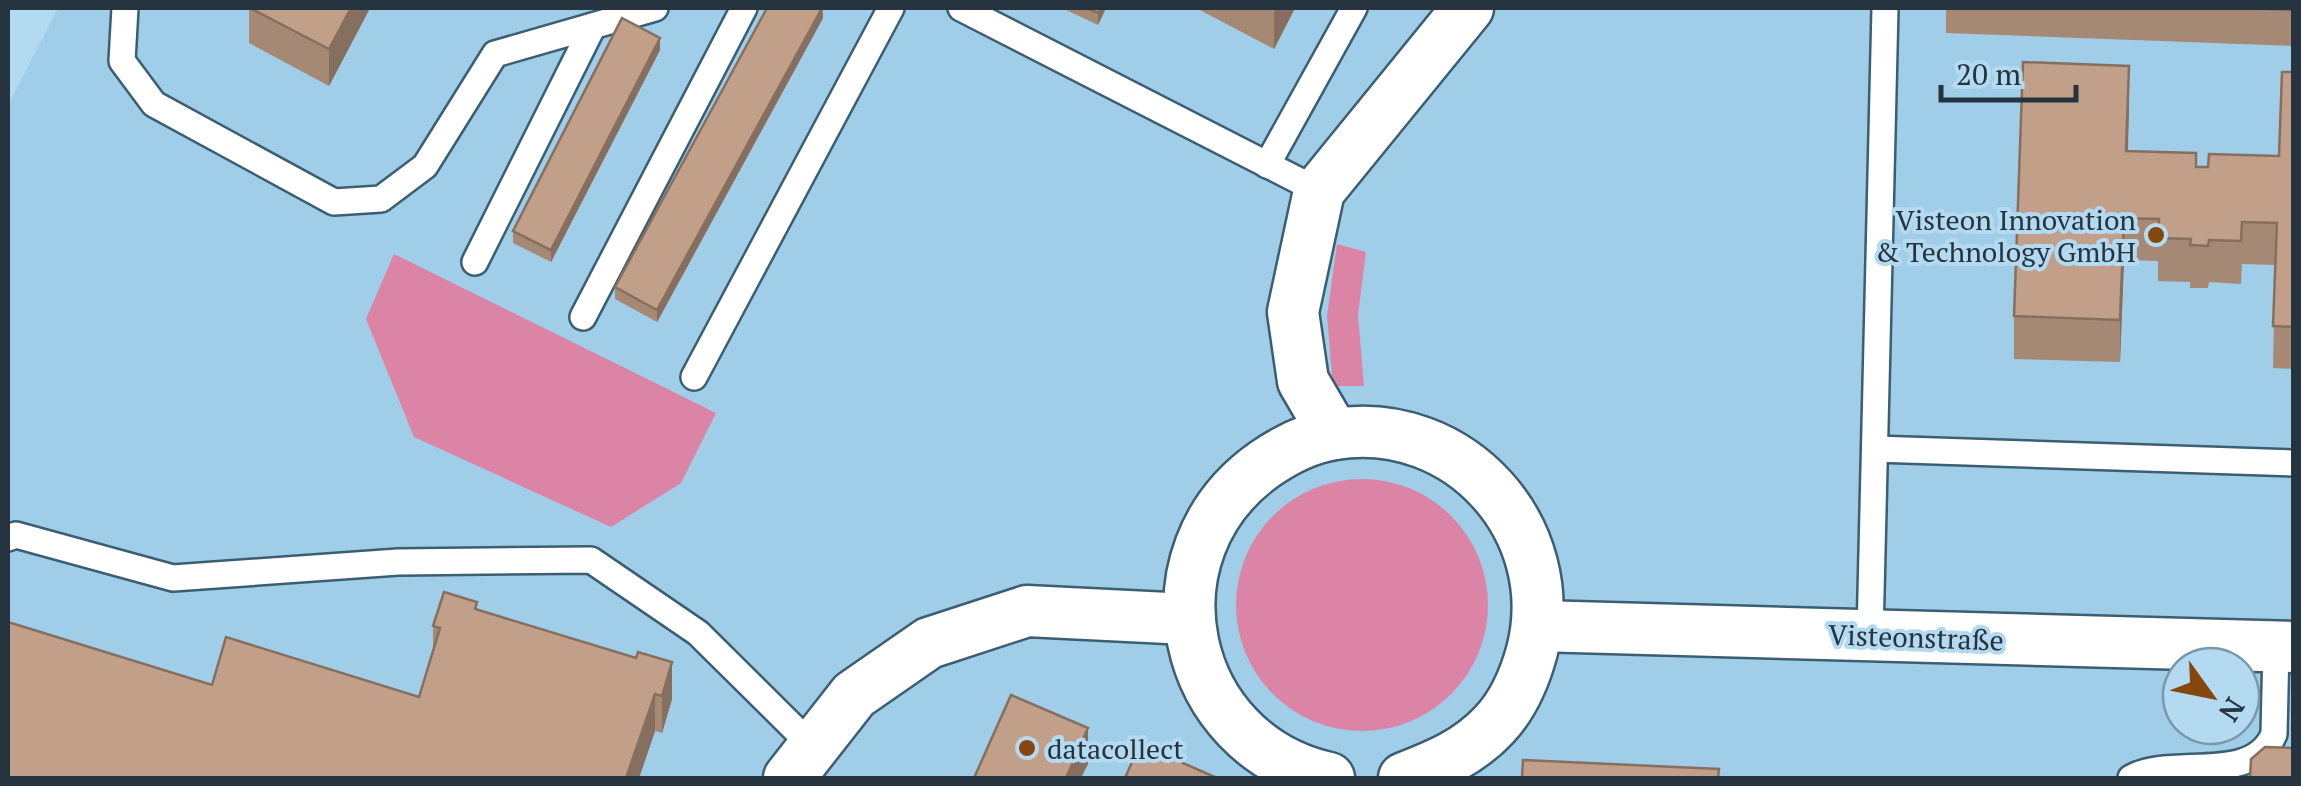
<svg xmlns="http://www.w3.org/2000/svg" width="2301" height="786" viewBox="0 0 2301 786" font-family="'PT Serif',serif">
  <rect width="100%" height="100%" fill="#b4daf2"/>
  <path fill="#a0cde8" fill-rule="evenodd" d="M58 8H2293V778H8V105ZM2181 666H2241V726H2181Z"/>
  <g fill="#db84a6">
    <polygon points="1337,244 1366,252 1358,315 1364,386 1333,386 1327,316"/>
    <polygon points="394,254 716,413 681,483 611,527 414,437 366,319"/>
    <circle cx="1362" cy="605" r="126"/>
  </g>
  <g fill="none" stroke-linecap="round" stroke-linejoin="round">
    <g stroke="#3b5e72" stroke-width="30">
      <g id="lane">
        <polyline points="125,8 122,61 154,104 334,202 381,199 425,166 495,54 655,8"/>
        <polyline points="961,8 1319,191"/>
        <polyline points="1267,165 1354,8"/>
        <polyline points="475,262 593,26"/>
        <polyline points="583,317 744,8"/>
        <polyline points="694,377 891,8"/>
        <polyline points="1875,449 2294,463"/>
        <polyline points="8,538 16,535 173,578 398,562 591,560 698,633 813,747"/>
        <polyline points="1870,635 1885,8"/>
        <path d="M2131 778C2170 755 2253 786 2274 734L2276 647"/>
      </g>
    </g>
    <g stroke="#3b5e72" stroke-width="55">
      <g id="street">
        <polyline points="1334,434 1303,381 1293,312 1319,191 1468,8"/>
        <polyline points="1538,626 2294,647"/>
        <polyline points="789,778 854,695 929,643 1027,611 1188,619"/>
        <path d="M1329 778C1179 745 1138 553 1265 464 1285 450 1310 438 1334 434 1460 414 1563 530 1532 651 1525 677 1513 705 1494 725 1469 752 1438 765 1404 778"/>
      </g>
    </g>
    <use href="#lane" stroke="#fff" stroke-width="25"/>
    <use href="#street" stroke="#fff" stroke-width="50"/>
  </g>
  <g fill="#a68975">
    <polygon points="249,8 370,8 329,86 249,43"/>
    <polygon points="823,8 823,18 657,322 615,299 615,287"/>
    <polygon points="1062,8 1106,8 1098,25"/>
    <polygon points="1196,8 1295,8 1274,49"/>
    <polygon points="1946,8 2294,8 2294,46 1946,33"/>
    <polygon points="660,50 551,262 513,243 513,231"/>
    <polygon points="2294,72 2294,369 2273,368 2275,265 2242,264 2241,284 2209,282 2208,288 2190,288 2190,282 2158,281 2158,261 2124,260 2120,362 2014,359 2014,316 2129,108 2128,151 2196,167 2208,167 2279,156"/>
    <polygon points="477,610 672,699 662,733 655,731 639,778 8,778 212,685 419,697 433,650 433,626"/>
  </g>
  <g fill="#876f5f">
    <polygon points="351,8 370,8 329,86 329,49"/>
    <polygon points="822,8 823,18 657,322 657,310"/>
    <polygon points="1101,8 1106,8 1098,25 1098,13"/>
    <polygon points="1276,8 1295,8 1274,49 1274,12"/>
    <polygon points="660,38 660,50 551,262 551,250"/>
    <polygon points="2129,66 2129,108 2126,193 2126,151"/>
    <polygon points="2124,218 2124,260 2120,362 2120,320"/>
    <polygon points="672,662 672,699 662,733 662,696"/>
    <polygon points="655,694 655,731 639,778 626,778"/>
    <polygon points="1088,728 1088,764 1081,778 1066,778"/>
  </g>
  <g fill="#c19f88" stroke="#876f5f" stroke-width="2.5">
    <polygon points="250,8 351,8 329,49"/>
    <polygon points="767,8 822,8 657,310 615,287"/>
    <polygon points="1086,8 1101,8 1098,13"/>
    <polygon points="2232,8 2294,8 2294,10"/>
    <polygon points="622,18 660,38 551,250 513,231"/>
    <polygon points="2023,62 2129,66 2126,151 2196,153 2196,167 2208,167 2209,154 2279,156 2282,72 2294,72 2294,327 2273,326 2277,223 2242,222 2241,241 2209,240 2208,246 2190,245 2191,239 2158,238 2159,219 2124,218 2120,320 2014,316"/>
    <polygon points="444,592 477,602 475,609 636,658 638,652 672,662 662,696 655,694 626,778 8,778 8,622 212,685 226,637 419,697 440,628 433,626"/>
    <polygon points="1011,695 1088,728 1066,778 974,778"/>
    <polygon points="1140,744 1217,778 1125,778"/>
    <polygon points="2265,747 2294,748 2294,778 2250,778 2251,759"/>
    <polygon points="1523,760 1719,769 1718,778 1522,778"/>
  </g>
  <g fill="#86470e" stroke="#b4daf2" stroke-width="4">
    <circle cx="2156" cy="235" r="10"/>
    <circle cx="1027" cy="748" r="10"/>
  </g>
  <g text-anchor="middle" dominant-baseline="central" stroke-width="8" stroke-linejoin="round" paint-order="stroke">
    <g font-size="28" fill="#25343e" stroke="#b4daf2" text-anchor="end">
      <text x="2136" y="219">Visteon Innovation<tspan x="2136" dy="32">&amp; Technology GmbH</tspan></text>
      <text x="1047" y="748" text-anchor="start">datacollect</text>
    </g>
    <g font-size="28" fill="#25343e" stroke="#b4daf2">
      <text transform="translate(1916 637) rotate(2)">Visteonstraße</text>
    </g>
  </g>
  <rect width="2301" height="786" fill="none" stroke="#25343e" stroke-width="20"/>
  <g transform="translate(2211 696) rotate(123)"><circle r="48" fill="#b4daf2" stroke="#7b98aa" stroke-width="2.5"/>
  <path d="M0-8L18 38L0 25L-18 38Z" fill="#86470e"/>
  <text y="-15" font-size="28" font-weight="bold" text-anchor="middle" fill="#25343e">N</text>
  </g>
  <path d="M1941 85v15h135v-15" fill="none" stroke="#25343e" stroke-width="5"/>
  <text x="1956" y="85" font-size="30" fill="#25343e" stroke="#b4daf2" stroke-width="8" paint-order="stroke">20 m</text>
</svg>
